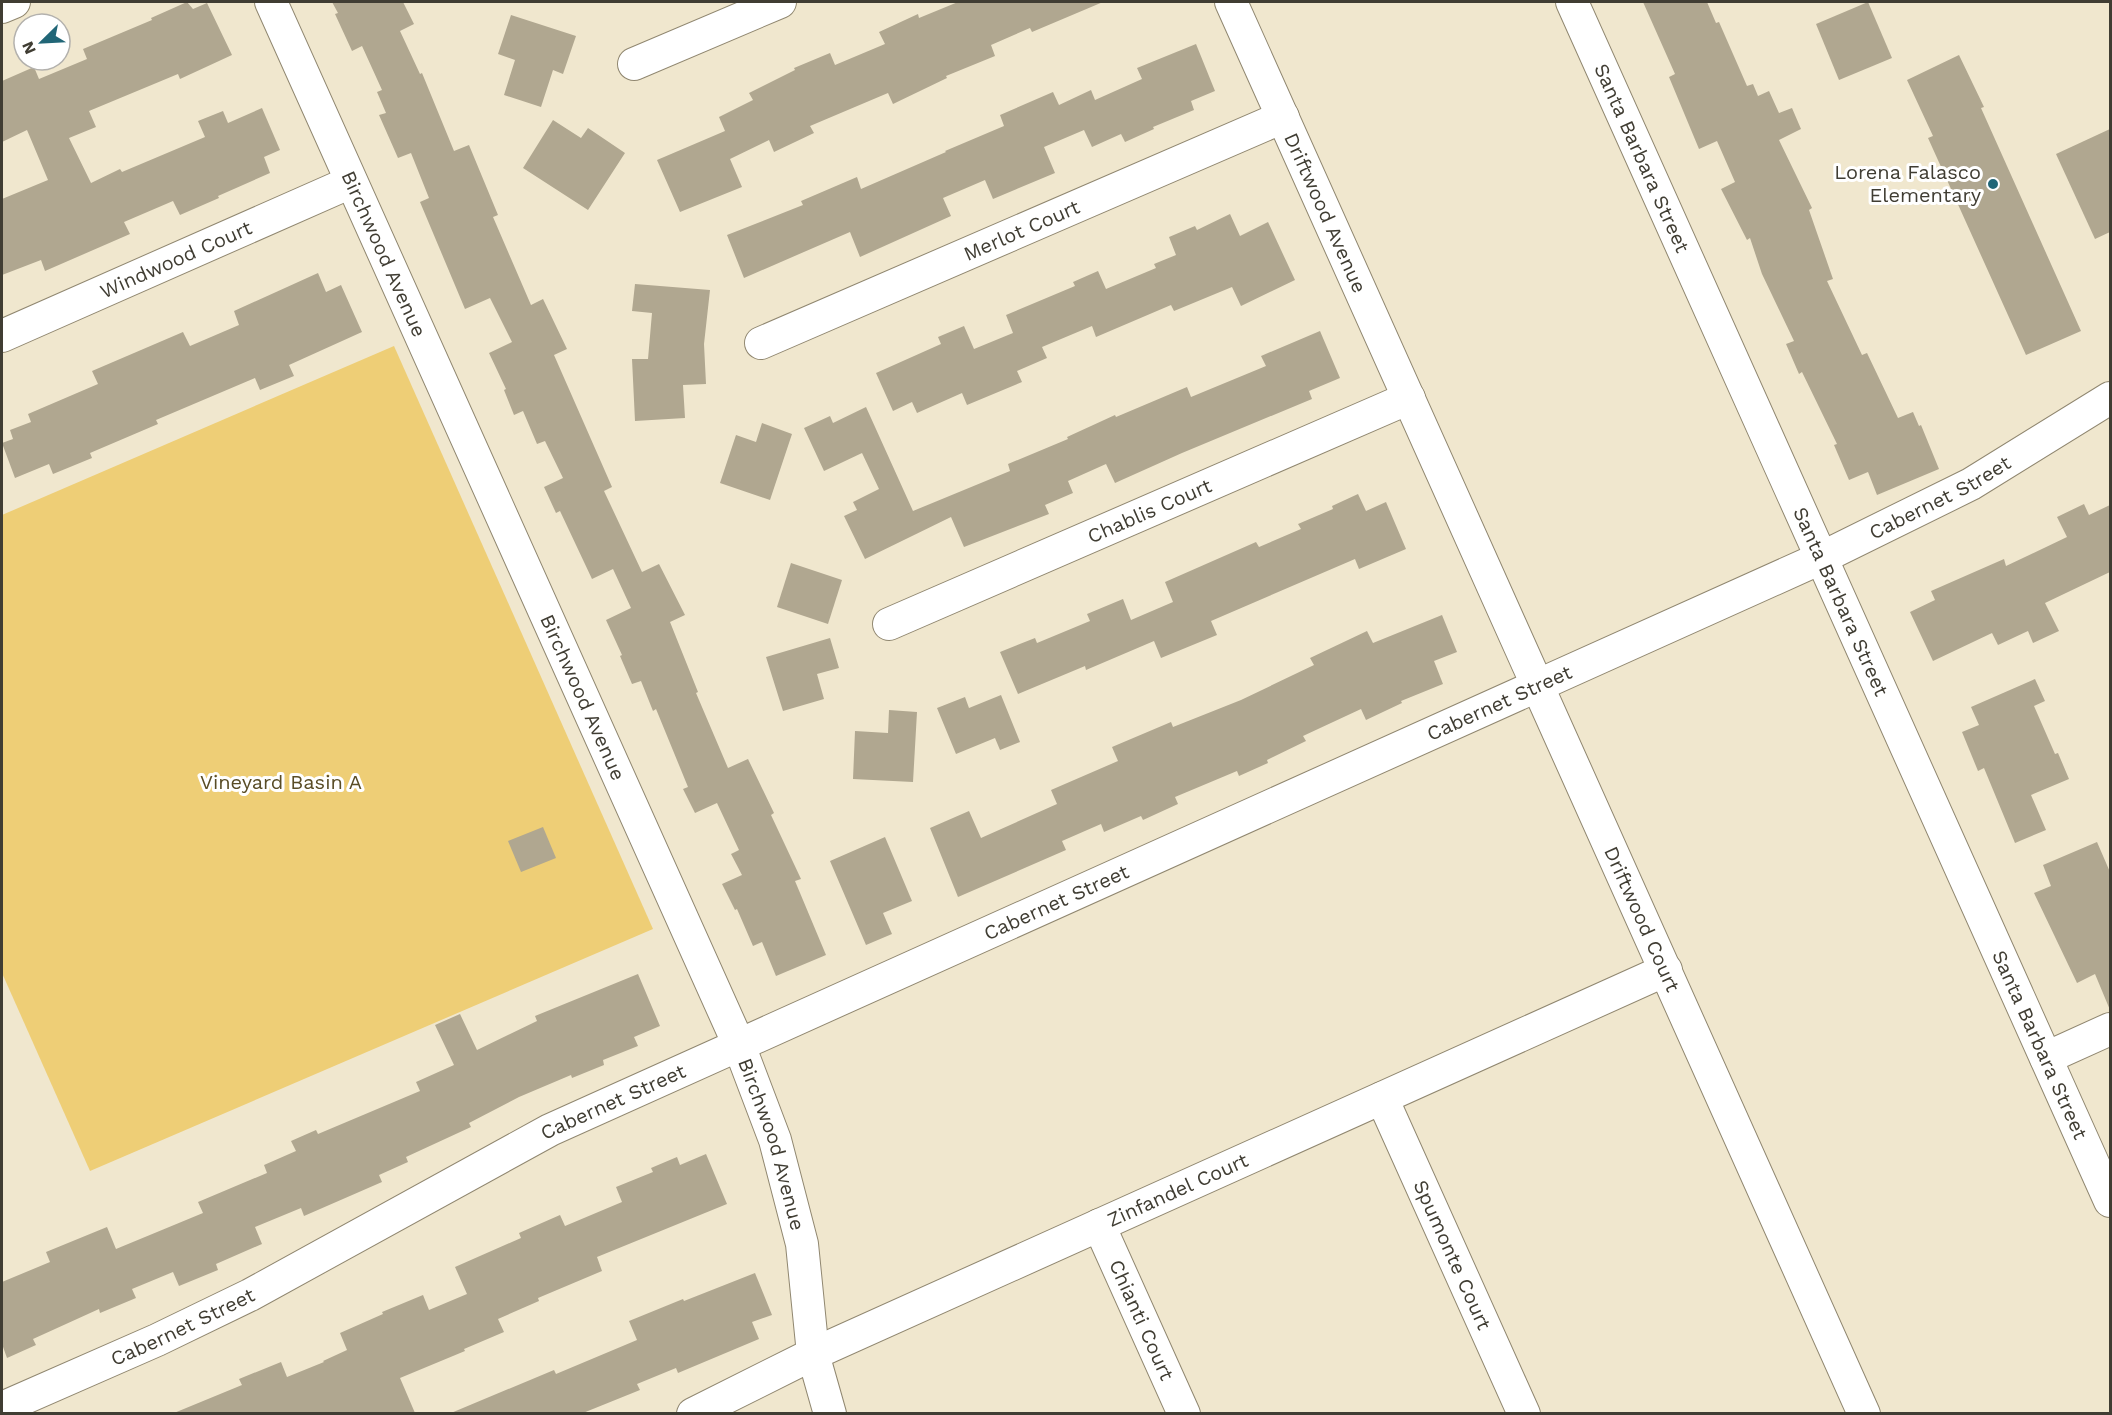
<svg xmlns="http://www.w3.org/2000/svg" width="2112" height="1415" viewBox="0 0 2112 1415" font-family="'Work Sans',sans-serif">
  <rect width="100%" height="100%" fill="#f0e7ce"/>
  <polygon fill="#eece76" points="394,346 653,929 90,1171 2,973 2,515"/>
  <g fill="#b0a790">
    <polygon points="187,2 193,9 207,3 232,55 180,79 178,74 89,111 96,127 69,138 91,183 120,169 122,172 205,137 198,121 223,111 228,123 262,108 280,150 264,157 270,173 218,196 219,198 180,215 173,201 124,222 130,234 45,271 41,260 2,275 2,199 48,180 27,130 2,142 2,81 34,67 39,79 87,59 83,49 152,20 151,18"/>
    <polygon points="332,2 403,2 414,24 400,31 420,74 422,73 454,151 469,145 498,215 493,217 531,305 543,299 567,349 554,355 612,487 604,491 642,572 659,564 685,615 670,622 698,692 696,693 728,768 748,759 774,813 771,815 801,879 795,881 826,955 776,976 762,942 753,946 737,909 735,910 722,884 742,875 731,854 739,850 717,803 695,813 683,789 688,787 656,709 653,711 641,681 632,684 620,656 622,655 606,620 631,608 613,569 592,579 560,511 556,513 544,487 563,478 545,441 537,444 523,411 514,415 504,390 506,389 489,353 512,342 490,298 465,309 420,202 429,198 411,153 398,158 379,115 386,113 377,92 382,90 362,46 352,51 335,14 338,13"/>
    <polygon points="958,2 1103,2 1032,32 1030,28 991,45 995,56 946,76 947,78 893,104 888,93 810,126 814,133 774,152 769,140 730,159 742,187 680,212 657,160 725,131 719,117 753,100 749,93 795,70 794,68 830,53 835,65 885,44 879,32 918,14 919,18"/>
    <polygon points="1643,2 1707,2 1716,23 1719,22 1747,86 1753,84 1758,96 1769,91 1779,113 1792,108 1801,129 1779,140 1812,208 1809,210 1833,279 1827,281 1862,355 1867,353 1898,418 1913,412 1919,426 1921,425 1939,469 1877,495 1868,472 1849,480 1834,445 1837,444 1802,372 1799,374 1786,344 1794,341 1762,274 1750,238 1747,240 1721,189 1735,182 1717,141 1699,149 1669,77 1675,74"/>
    <polygon points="1868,2 1892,58 1839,80 1816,24"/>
    <polygon points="511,15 576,36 563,74 553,70 541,107 504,95 515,60 498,54"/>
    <polygon points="1196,44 1215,91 1191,101 1194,110 1153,127 1154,129 1125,142 1121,134 1092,147 1084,130 1044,147 1055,173 993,199 985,180 943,198 951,216 860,257 850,232 744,278 727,235 803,205 801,201 857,177 861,189 946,152 945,151 1004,126 1000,115 1053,92 1059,105 1091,90 1095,100 1142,79 1137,68"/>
    <polygon points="1959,55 1984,107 1981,108 2081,331 2026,355 1928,138 1933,136 1907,80"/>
    <polygon points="553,120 581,138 588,128 625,153 588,210 523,168"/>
    <polygon points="2110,129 2110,232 2095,239 2056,154"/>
    <polygon points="1230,214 1240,236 1268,222 1295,280 1241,306 1232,287 1174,311 1171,305 1096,337 1092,326 1042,347 1047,358 1017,371 1022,382 967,405 962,393 917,413 912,402 893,411 876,373 941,344 938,337 964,326 974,349 1013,333 1006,315 1075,286 1073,282 1098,271 1106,289 1156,268 1154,264 1176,255 1169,237 1195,226 1197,230"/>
    <polygon points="318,273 326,292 341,285 362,332 289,365 294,376 260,390 255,378 156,420 158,424 90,453 92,458 53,474 49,464 15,478 2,443 13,439 10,430 31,422 28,414 98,384 92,371 183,332 190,346 239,325 234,311"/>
    <polygon points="635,284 710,290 704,344 706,384 683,385 685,418 635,421 632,359 648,359 652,313 632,311"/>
    <polygon points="1320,331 1340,378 1309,391 1312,399 1182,453 1115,483 1106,464 1068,481 1073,493 1045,505 1049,514 964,547 951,517 865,559 844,516 857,510 853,502 879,489 862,453 824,471 804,428 830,416 833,423 866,407 913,511 1010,471 1008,464 1068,439 1067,437 1115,415 1116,417 1187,387 1191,397 1266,366 1261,356"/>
    <polygon points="762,423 792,434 770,500 720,483 736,435 756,442"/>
    <polygon points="1358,494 1366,511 1386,502 1406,549 1359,569 1355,559 1211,621 1217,635 1161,658 1154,641 1086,670 1085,666 1018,694 1000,652 1035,638 1037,643 1090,621 1087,614 1123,599 1131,620 1173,602 1165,582 1256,542 1259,547 1301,529 1298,524 1333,509 1332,506"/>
    <polygon points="2084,504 2089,515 2110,505 2110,572 2045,603 2059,631 2033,643 2028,631 1998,645 1992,633 1933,661 1910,612 1935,600 1931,591 2004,559 2006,566 2067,537 2057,517"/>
    <polygon points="791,563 842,580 828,624 777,607"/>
    <polygon points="1442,615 1457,652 1434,661 1443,684 1401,701 1402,703 1366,720 1361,709 1303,736 1306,741 1267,760 1268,763 1239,776 1237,771 1175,797 1178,804 1143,820 1141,816 1104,832 1101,824 1062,841 1066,850 958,897 930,828 969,811 981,838 1057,804 1051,790 1118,761 1112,747 1171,722 1173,727 1241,700 1314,665 1310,658 1367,631 1373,643"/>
    <polygon points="830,638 839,668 817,674 824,699 783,711 766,657"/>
    <polygon points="2035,679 2045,701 2034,706 2055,754 2058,753 2069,779 2031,795 2046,830 2015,843 1984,768 1978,771 1962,732 1979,725 1971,707"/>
    <polygon points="1001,695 1020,742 1000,750 995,738 956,754 937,708 965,697 969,708"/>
    <polygon points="889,710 917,712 913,782 853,779 855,731 888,733"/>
    <polygon points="543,827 556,858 521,872 508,841"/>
    <polygon points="885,837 912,901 883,913 892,934 866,945 830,861"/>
    <polygon points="2097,842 2110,872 2110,1010 2095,974 2077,983 2034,893 2051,886 2043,865"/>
    <polygon points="638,974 660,1026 634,1037 638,1046 603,1060 604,1065 572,1078 571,1075 519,1097 469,1123 471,1127 406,1157 408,1162 379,1175 382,1182 304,1216 301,1208 255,1227 262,1244 216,1264 218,1270 179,1286 173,1272 132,1289 136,1298 100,1313 99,1309 33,1339 36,1345 7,1358 2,1344 2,1282 50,1262 46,1252 107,1227 116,1249 203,1213 198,1202 267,1173 264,1165 296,1151 291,1141 316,1130 318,1134 420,1091 416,1082 454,1065 435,1025 460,1014 477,1050 537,1021 535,1016"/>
    <polygon points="706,1154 727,1204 597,1257 602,1271 538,1298 539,1301 498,1319 504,1332 464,1349 465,1351 400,1378 415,1413 174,1413 242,1385 239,1379 281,1362 287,1377 324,1362 323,1361 347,1350 340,1333 383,1314 382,1312 423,1295 429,1310 467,1294 455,1267 521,1238 519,1233 560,1215 565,1226 622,1202 616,1187 653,1172 651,1168 677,1157 680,1165"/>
    <polygon points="755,1273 772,1315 752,1322 759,1339 678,1373 676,1368 637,1384 640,1390 583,1413 451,1413 554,1370 556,1374 637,1340 629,1321 683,1299 684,1301"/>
  </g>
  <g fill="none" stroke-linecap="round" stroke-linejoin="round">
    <g stroke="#908770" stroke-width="34">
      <g id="minor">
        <path id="s1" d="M271 2 739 1045 775 1140 802 1244 813 1354 830 1414"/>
        <path id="s2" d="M1231 2 1864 1414"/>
        <path id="s3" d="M1572 2 2110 1201"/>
        <polyline points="2,7 14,2"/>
        <polyline points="634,64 780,2"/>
        <path id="s4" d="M2 336 351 182"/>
        <path id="s5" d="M761 343 1283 117"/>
        <path id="s6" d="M889 624 1409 398"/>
        <polyline points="2046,1058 2110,1029"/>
        <path id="s7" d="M1382 1098 1524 1414"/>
        <path id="s8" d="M1099 1225 1184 1414"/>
        <path id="s9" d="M2 1408 157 1340 250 1295 550 1130 1821 558 1971 484 2110 398"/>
        <path id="s10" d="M693 1414 813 1354 1666 970"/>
      </g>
    </g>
    <use href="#minor" stroke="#fff" stroke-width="32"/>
  </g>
  <circle fill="#216677" stroke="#fff" stroke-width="2" cx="1993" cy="184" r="6"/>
  <g text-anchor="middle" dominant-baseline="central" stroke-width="6" stroke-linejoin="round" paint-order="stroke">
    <g font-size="20" fill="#403d33" stroke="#fff">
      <text stroke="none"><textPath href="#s3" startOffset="171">Santa Barbara Street</textPath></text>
      <text stroke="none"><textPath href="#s2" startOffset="231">Driftwood Avenue</textPath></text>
      <text stroke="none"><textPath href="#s5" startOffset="284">Merlot Court</textPath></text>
      <text stroke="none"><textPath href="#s1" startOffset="276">Birchwood Avenue</textPath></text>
      <text stroke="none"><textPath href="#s4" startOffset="190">Windwood Court</textPath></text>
      <text stroke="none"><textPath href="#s9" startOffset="2142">Cabernet Street</textPath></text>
      <text stroke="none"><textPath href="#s6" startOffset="284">Chablis Court</textPath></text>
      <text stroke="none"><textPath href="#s3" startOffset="657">Santa Barbara Street</textPath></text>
      <text stroke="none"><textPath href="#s1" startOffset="762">Birchwood Avenue</textPath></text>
      <text stroke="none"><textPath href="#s9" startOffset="1656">Cabernet Street</textPath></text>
      <text stroke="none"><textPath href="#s9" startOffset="1170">Cabernet Street</textPath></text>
      <text stroke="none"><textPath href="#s2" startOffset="1005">Driftwood Court</textPath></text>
      <text stroke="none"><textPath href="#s3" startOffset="1143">Santa Barbara Street</textPath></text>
      <text stroke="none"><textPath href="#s9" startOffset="684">Cabernet Street</textPath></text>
      <text stroke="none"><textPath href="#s1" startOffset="1248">Birchwood Avenue</textPath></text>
      <text stroke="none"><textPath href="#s10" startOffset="534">Zinfandel Court</textPath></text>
      <text stroke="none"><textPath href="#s7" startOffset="172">Spumonte Court</textPath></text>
      <text stroke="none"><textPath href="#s8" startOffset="104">Chianti Court</textPath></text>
      <text stroke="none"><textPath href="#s9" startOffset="198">Cabernet Street</textPath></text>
    </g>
    <g font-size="20" fill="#403d33" stroke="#fff" text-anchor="end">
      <text x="1981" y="172">Lorena Falasco<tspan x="1981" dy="23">Elementary</tspan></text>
    </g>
    <g font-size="20" fill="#594c25" stroke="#fff">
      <text x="281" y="782">Vineyard Basin A</text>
    </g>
  </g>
  <rect width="2112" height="1415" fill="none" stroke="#403d33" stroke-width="6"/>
  <g transform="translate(42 42) rotate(246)"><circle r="28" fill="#ffffff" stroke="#b3b1ad" stroke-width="1.5"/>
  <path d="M0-4.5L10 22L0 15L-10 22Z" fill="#216677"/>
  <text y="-9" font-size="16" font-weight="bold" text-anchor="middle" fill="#403d33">N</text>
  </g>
</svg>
